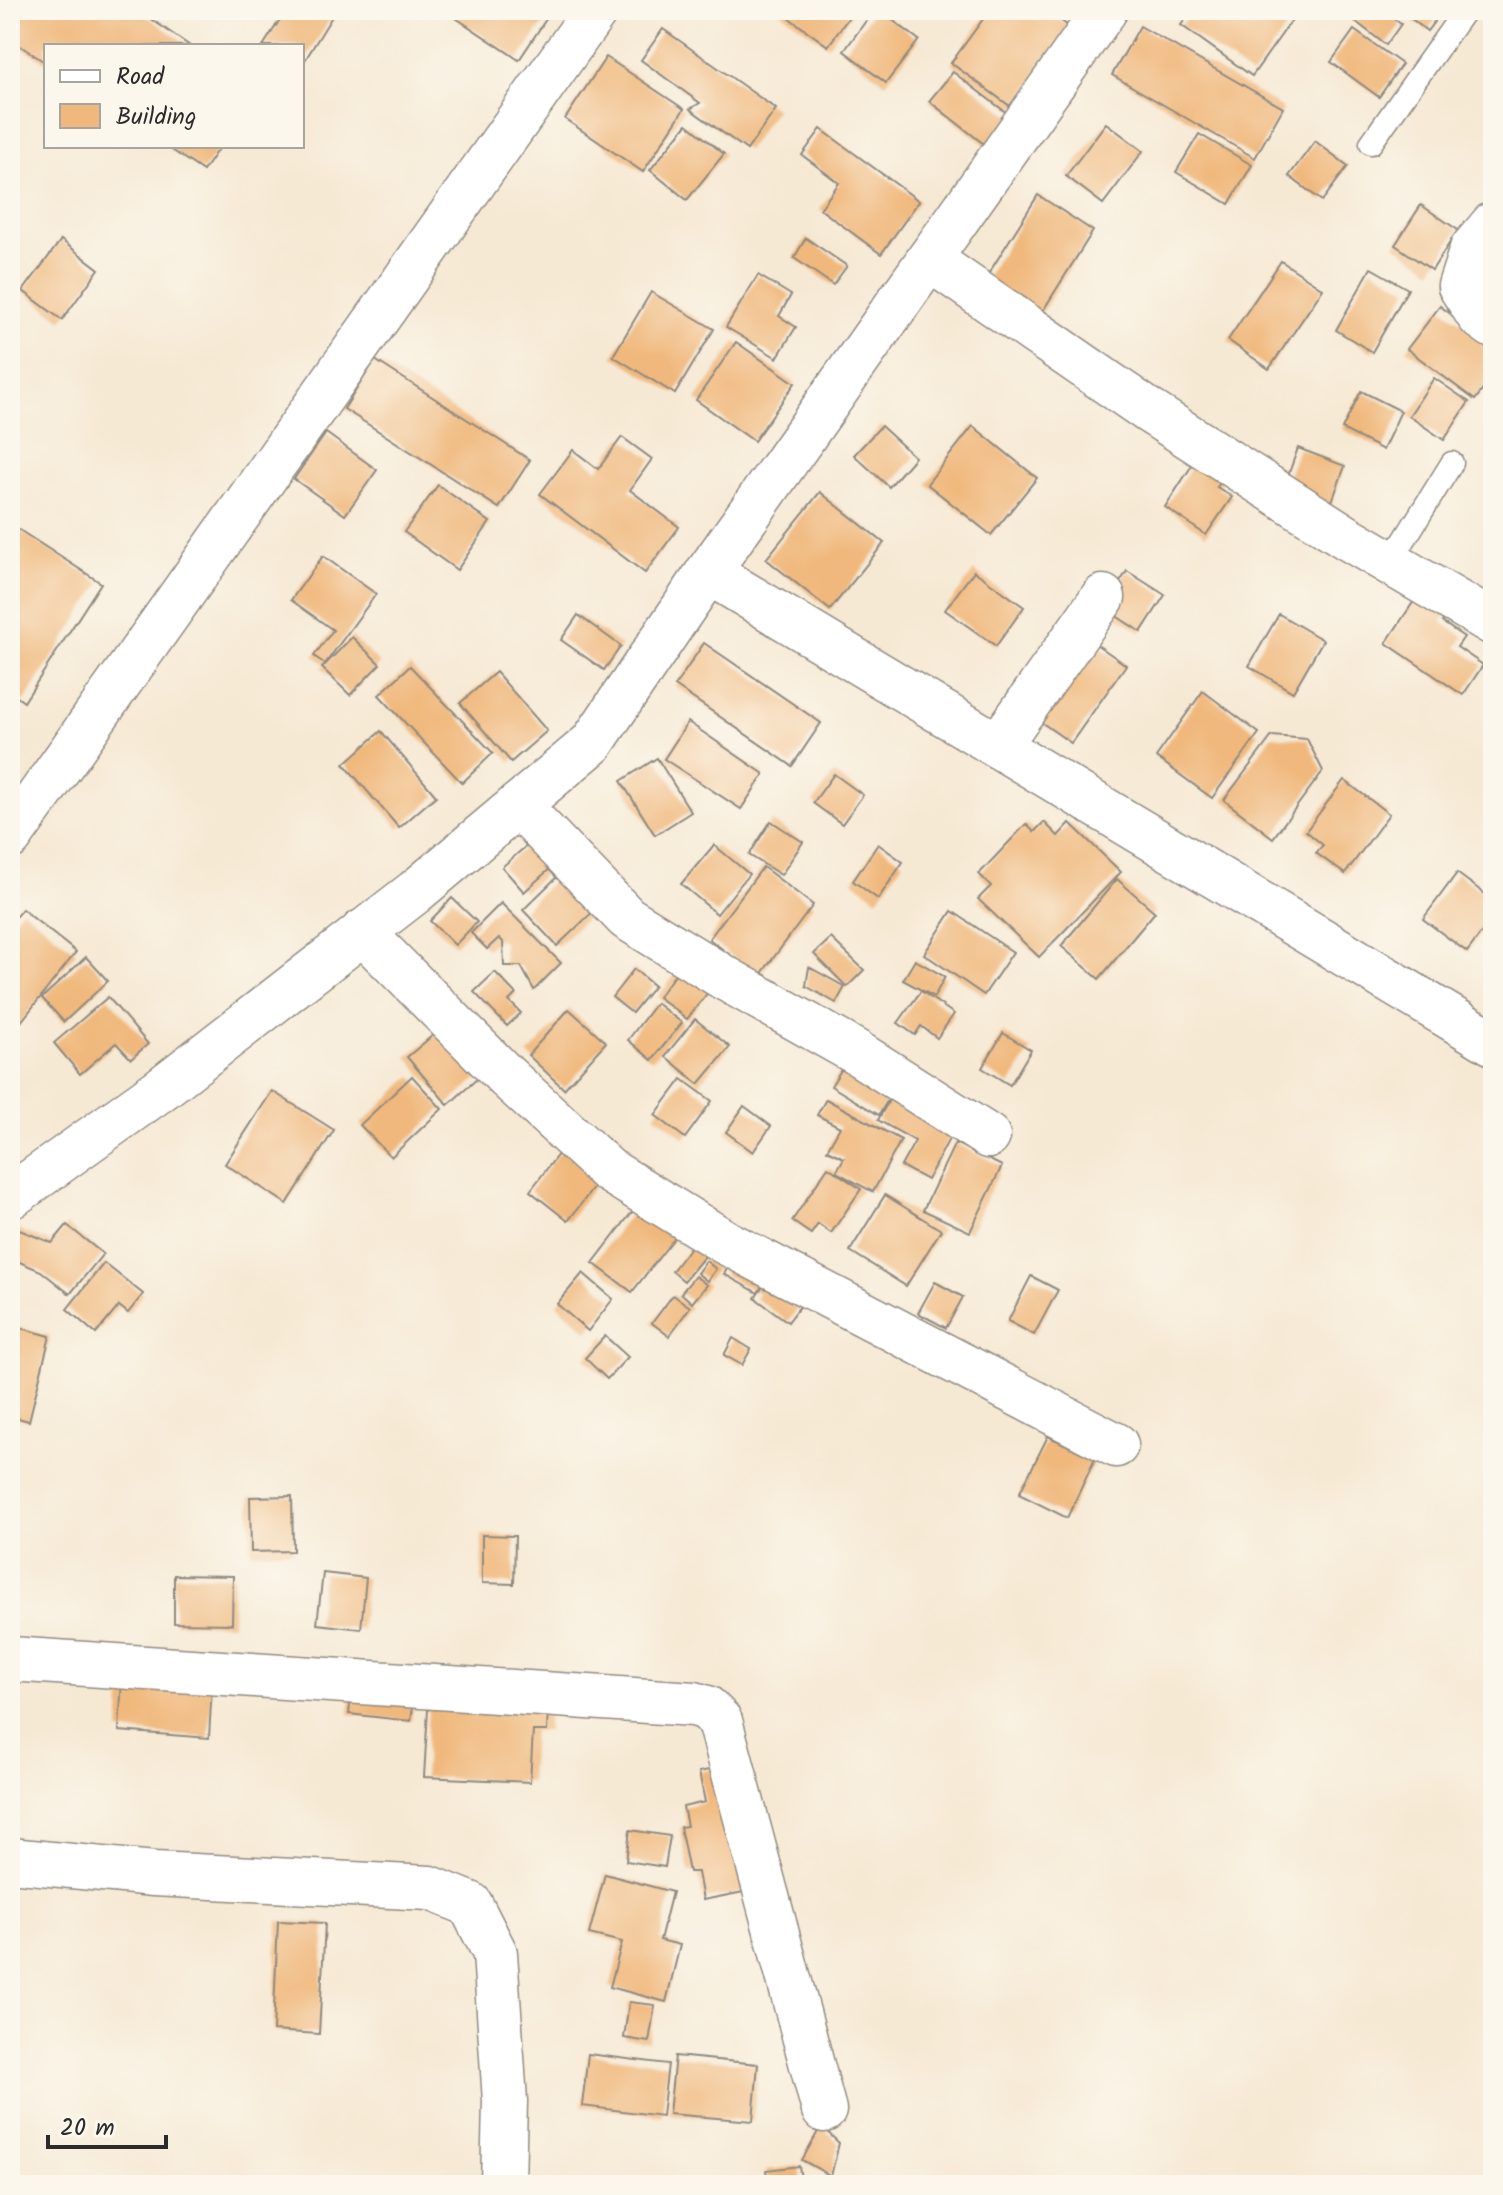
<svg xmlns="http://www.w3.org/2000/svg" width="1503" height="2195" viewBox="0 0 1503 2195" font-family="Kalam,sans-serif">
  <rect width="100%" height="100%" fill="#fbf7ec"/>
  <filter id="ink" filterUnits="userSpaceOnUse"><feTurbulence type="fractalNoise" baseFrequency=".0125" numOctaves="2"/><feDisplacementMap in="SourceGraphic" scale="16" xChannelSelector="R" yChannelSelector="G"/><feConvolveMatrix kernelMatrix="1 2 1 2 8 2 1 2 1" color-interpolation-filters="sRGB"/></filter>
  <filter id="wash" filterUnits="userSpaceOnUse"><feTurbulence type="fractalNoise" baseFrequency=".006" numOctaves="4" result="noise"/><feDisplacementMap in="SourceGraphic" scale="32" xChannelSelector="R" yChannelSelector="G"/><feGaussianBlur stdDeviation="1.8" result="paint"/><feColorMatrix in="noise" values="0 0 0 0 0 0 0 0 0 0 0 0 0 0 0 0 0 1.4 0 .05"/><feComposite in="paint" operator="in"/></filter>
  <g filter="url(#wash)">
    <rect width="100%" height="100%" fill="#f6e9d4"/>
    <g id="blocks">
      <g fill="#f0b87c">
        <polygon points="10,10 138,10 190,46 46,46 46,63 10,39"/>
        <polygon points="286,10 336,10 302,65 302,46 263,46"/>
        <polygon points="444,10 552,10 519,60"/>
        <polygon points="778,10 854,10 828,46"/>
        <polygon points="874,10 879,10 919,40 886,83 844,51"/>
        <polygon points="979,10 1046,10 1071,28 1014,109 951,63 986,15"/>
        <polygon points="1193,10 1299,10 1252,76 1181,25"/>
        <polygon points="1364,10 1382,10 1401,24 1386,45 1355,21"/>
        <polygon points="1400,10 1443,10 1427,31"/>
        <polygon points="1140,26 1283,108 1255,158 1112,75"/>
        <polygon points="663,29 776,109 747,150 690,109 700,103 641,60"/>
        <polygon points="1354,30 1402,64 1379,97 1331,62"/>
        <polygon points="606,57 684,109 643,172 565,119"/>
        <polygon points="953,72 1012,117 989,148 929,101"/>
        <polygon points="1106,123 1143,151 1103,204 1066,176"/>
        <polygon points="687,124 724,154 687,200 650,170"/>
        <polygon points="821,129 919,201 881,254 820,209 839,183 802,155"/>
        <polygon points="1199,134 1252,165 1229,204 1176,172"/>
        <polygon points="1315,141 1348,166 1322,201 1289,176"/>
        <polygon points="166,146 220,146 203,171"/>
        <polygon points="1038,195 1093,231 1037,320 982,284"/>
        <polygon points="1421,205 1458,230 1432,270 1395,245"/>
        <polygon points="806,238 847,266 833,285 794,258"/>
        <polygon points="61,240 99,269 62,320 23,291"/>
        <polygon points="1281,261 1323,289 1269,369 1228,340"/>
        <polygon points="1371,268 1408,289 1372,352 1336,330"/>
        <polygon points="758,275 791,295 779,316 796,327 777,358 726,327"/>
        <polygon points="651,292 714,329 675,394 613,356"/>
        <polygon points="1440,306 1493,346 1493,376 1475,400 1407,349"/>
        <polygon points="736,342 795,383 754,441 696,400"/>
        <polygon points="375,360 530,460 499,508 344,409"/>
        <polygon points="1434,378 1469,402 1444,440 1409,416"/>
        <polygon points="1361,391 1401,411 1383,450 1342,429"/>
        <polygon points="881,426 915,457 889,487 854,455"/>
        <polygon points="973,426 1037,478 991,535 927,484"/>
        <polygon points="326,433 377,470 345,515 294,479"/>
        <polygon points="622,437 652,459 630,490 679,527 645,573 540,494 573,450 598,469"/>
        <polygon points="1298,448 1345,466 1327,515 1280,498"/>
        <polygon points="1200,453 1228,472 1217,487 1232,497 1206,535 1165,507"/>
        <polygon points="438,485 490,522 457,570 404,532"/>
        <polygon points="820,492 884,543 830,610 766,559"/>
        <polygon points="10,524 101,583 24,702 10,692"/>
        <polygon points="323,556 376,594 325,664 314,656 333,630 291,600"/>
        <polygon points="974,571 1024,607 996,646 945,610"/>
        <polygon points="1127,571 1165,595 1141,632 1104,608"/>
        <polygon points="1432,574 1461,593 1442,622 1464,637 1457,647 1483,665 1463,695 1386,643"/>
        <polygon points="1279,614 1323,640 1293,692 1249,666"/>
        <polygon points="578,615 621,646 604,670 561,640"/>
        <polygon points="1083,635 1126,665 1071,743 1028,713"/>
        <polygon points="352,637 380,664 350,695 322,668"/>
        <polygon points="704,643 821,723 792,766 675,686"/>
        <polygon points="410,666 493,753 462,783 379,695"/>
        <polygon points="496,672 547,731 511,762 460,703"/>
        <polygon points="1203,691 1259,733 1212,798 1156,757"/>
        <polygon points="688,722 764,774 741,809 664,759"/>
        <polygon points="381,731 436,796 399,828 344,764"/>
        <polygon points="1272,736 1307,739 1323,771 1273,838 1224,800"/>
        <polygon points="657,758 691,812 655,835 621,781"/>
        <polygon points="834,774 863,795 842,824 813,803"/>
        <polygon points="1344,780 1389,814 1345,874 1316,853 1323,845 1306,831"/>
        <polygon points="771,821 803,842 781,875 749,855"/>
        <polygon points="1044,822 1058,836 1070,823 1121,872 1039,957 978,899 991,886 979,874 1026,824 1034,832"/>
        <polygon points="532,841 553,866 524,892 502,867"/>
        <polygon points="878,844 903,862 878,899 853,881"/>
        <polygon points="714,845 749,874 717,914 681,884"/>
        <polygon points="763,867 813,905 759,977 709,939"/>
        <polygon points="564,870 599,906 557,946 523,910"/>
        <polygon points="1457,873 1493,900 1493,917 1467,952 1423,919"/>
        <polygon points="1117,879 1155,912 1099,979 1061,946"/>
        <polygon points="452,898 477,922 455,945 430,921"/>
        <polygon points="501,903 561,963 534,990 521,966 504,966 503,942 499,938 487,949 471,933"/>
        <polygon points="22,909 76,952 17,1027 10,1022 10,924"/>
        <polygon points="952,911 1013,952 984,995 924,954"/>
        <polygon points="831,938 864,970 847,987 814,954"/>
        <polygon points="86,957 108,981 64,1022 42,998"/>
        <polygon points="915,960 945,977 934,997 903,980"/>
        <polygon points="809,967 845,987 836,1003 806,986"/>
        <polygon points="680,968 709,991 687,1019 658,997"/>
        <polygon points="634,969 654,986 632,1013 612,997"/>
        <polygon points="495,972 516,994 509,1001 521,1013 507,1026 474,992"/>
        <polygon points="921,991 954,1014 937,1038 921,1026 915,1035 898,1023"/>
        <polygon points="108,997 148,1044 131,1059 116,1043 80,1074 54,1043"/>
        <polygon points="656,1003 682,1023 652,1060 628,1040"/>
        <polygon points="569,1009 606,1042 564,1089 528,1055"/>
        <polygon points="695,1019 730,1047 699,1084 665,1056"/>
        <polygon points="438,1031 478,1078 448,1105 407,1057"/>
        <polygon points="1003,1033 1031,1050 1010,1085 982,1068"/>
        <polygon points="846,1062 893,1091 879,1115 831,1086"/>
        <polygon points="412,1076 442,1109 391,1157 360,1125"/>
        <polygon points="682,1079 712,1101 685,1138 655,1115"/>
        <polygon points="272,1091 334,1130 287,1204 225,1164"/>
        <polygon points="893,1093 955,1128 927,1180 901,1166 915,1141 878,1120"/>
        <polygon points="826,1099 901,1140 873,1192 836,1172 844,1158 827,1150 840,1127 817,1115"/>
        <polygon points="744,1106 771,1126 753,1152 726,1132"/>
        <polygon points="955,1143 1002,1166 970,1232 923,1210"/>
        <polygon points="562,1149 600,1179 568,1221 530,1191"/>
        <polygon points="828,1167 861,1189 831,1233 818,1224 811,1234 792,1221"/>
        <polygon points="885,1195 941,1230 906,1286 850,1251"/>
        <polygon points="636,1207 675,1237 632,1292 593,1263"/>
        <polygon points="67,1225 103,1254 70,1294 41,1271 10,1258 12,1227 52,1243"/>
        <polygon points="695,1241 708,1252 684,1281 672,1271"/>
        <polygon points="737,1251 771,1271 758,1293 724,1274"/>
        <polygon points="706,1261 716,1269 707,1281 697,1273"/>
        <polygon points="104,1263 143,1294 128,1313 119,1306 96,1334 67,1309"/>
        <polygon points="773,1272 800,1306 788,1322 755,1298"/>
        <polygon points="583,1273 613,1299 588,1331 557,1304"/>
        <polygon points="695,1276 707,1285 692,1303 681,1293"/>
        <polygon points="1031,1276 1058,1290 1034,1335 1008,1321"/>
        <polygon points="935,1282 963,1297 946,1328 918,1313"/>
        <polygon points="673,1295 690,1307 669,1336 652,1323"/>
        <polygon points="10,1325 50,1336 29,1421 10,1416"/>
        <polygon points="605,1336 628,1357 607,1379 585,1358"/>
        <polygon points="733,1338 751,1349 742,1365 724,1355"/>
        <polygon points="1048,1436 1095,1459 1067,1518 1019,1494"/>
        <polygon points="292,1496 293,1551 251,1552 250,1497"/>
        <polygon points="482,1535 515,1536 514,1584 482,1583"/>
        <polygon points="323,1573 366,1578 361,1629 317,1624"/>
        <polygon points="174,1575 233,1576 232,1624 174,1623"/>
        <polygon points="122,1678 212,1684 209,1738 119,1731"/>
        <polygon points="352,1686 415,1693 411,1721 349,1714"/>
        <polygon points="429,1692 548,1708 547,1731 533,1731 530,1782 424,1777"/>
        <polygon points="734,1765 759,1889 703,1900 698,1872 689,1872 680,1827 687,1826 683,1807 705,1802 699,1772"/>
        <polygon points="630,1830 670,1836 665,1867 626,1861"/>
        <polygon points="605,1874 672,1892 660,1940 680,1945 666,2002 610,1987 622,1942 589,1934"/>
        <polygon points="278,1921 325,1923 319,2034 273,2031"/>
        <polygon points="629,2002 655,2005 649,2042 624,2038"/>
        <polygon points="588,2054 668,2064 662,2116 582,2106"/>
        <polygon points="675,2056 758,2064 753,2121 669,2114"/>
        <polygon points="821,2126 839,2143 831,2176 802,2160"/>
        <polygon points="799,2166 802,2185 768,2185 766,2170"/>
      </g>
    </g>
  </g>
  <g filter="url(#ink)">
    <use href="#blocks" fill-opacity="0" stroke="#908a80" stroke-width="2"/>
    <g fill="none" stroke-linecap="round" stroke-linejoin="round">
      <g stroke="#908a80" stroke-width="25">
        <g id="service">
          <polyline points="1371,143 1465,10"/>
          <polyline points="1390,563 1452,463"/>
        </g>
      </g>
      <g stroke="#908a80" stroke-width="47">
        <g id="minor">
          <polyline points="1493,224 1472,249 1460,286 1479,316 1493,326"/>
          <polyline points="929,259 1149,411 1346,537 1493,623"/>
          <polyline points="708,572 1493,1043"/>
          <polyline points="998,746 1103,597"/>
          <polyline points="518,805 627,918 723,977 856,1052 988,1136"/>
          <polyline points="10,837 596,10"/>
          <polyline points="362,932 507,1077 608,1170 725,1242 1116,1445"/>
          <polyline points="10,1659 694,1704 707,1708 720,1721 824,2110"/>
          <polyline points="10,1860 154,1874 430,1888 470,1904 495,1953 505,2101 503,2185"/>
        </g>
      </g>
      <g stroke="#908a80" stroke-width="47">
        <polyline id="tertiary" points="10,1197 161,1089 415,892 592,743 708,572 1105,10"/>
      </g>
      <use href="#service" stroke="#fff" stroke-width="22"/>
      <use href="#minor" stroke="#fff" stroke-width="44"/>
      <use href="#tertiary" stroke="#fff" stroke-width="44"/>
    </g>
  </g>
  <rect width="1503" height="2195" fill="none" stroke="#fbf7ec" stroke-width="40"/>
  <rect x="44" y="44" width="260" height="104" fill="#fbf7ec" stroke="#a8a59f" stroke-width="2"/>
  <rect x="60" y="70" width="40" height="12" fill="#ffffff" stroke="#a8a59f" stroke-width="2"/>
  <text x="116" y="84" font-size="24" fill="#2b2b2b">Road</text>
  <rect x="60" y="104" width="40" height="24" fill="#f0b87c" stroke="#a8a59f" stroke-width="2"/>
  <text x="116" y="124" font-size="24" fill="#2b2b2b">Building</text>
  <path d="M48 2135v12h118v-12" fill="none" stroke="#2b2b2b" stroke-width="4"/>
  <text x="60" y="2135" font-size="24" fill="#2b2b2b" stroke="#fbf7ec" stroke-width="6" paint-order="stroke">20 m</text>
</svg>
